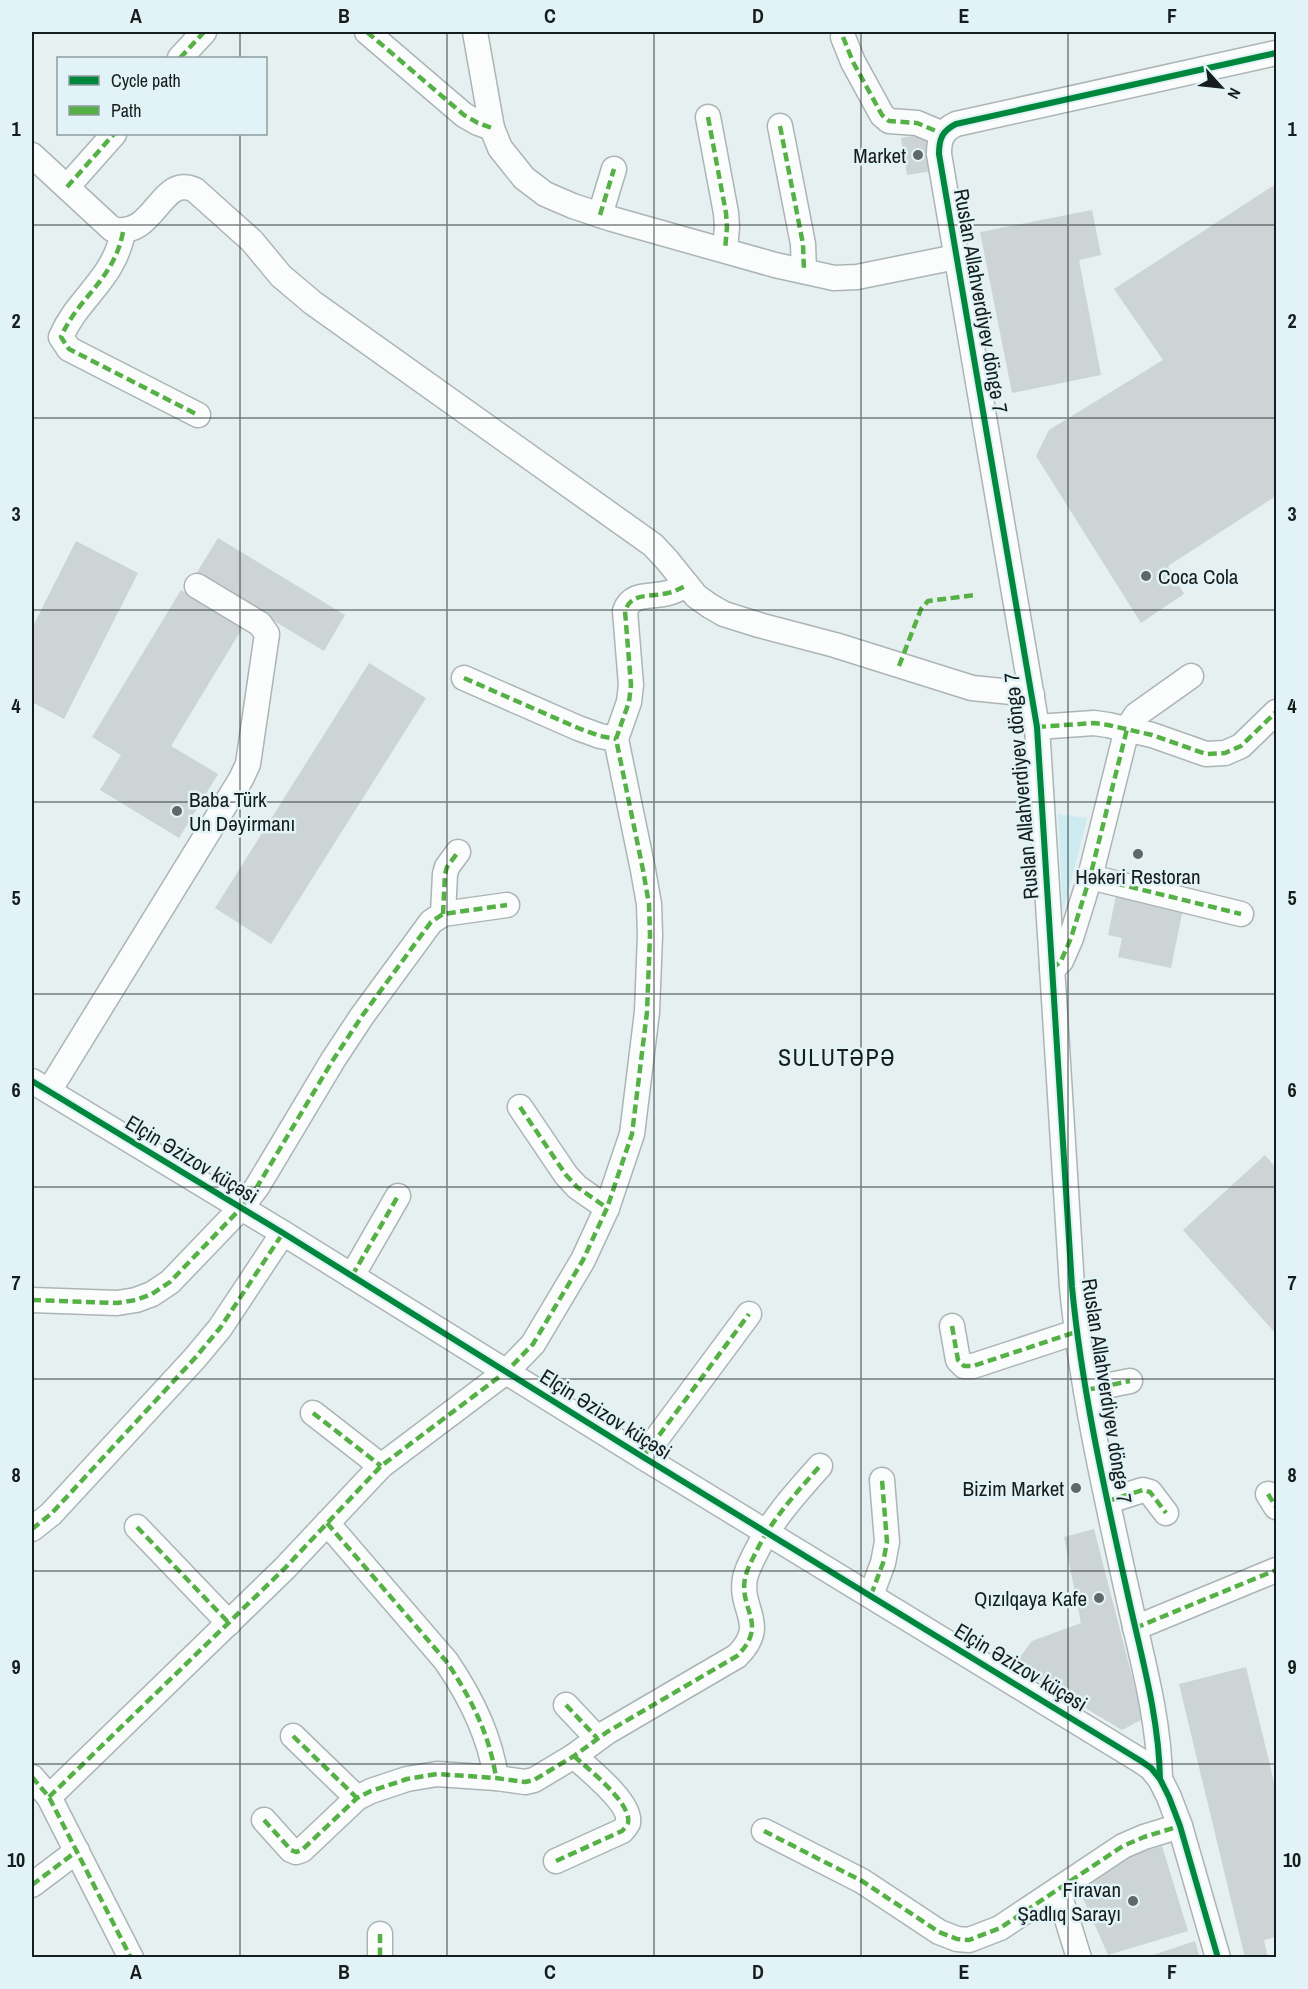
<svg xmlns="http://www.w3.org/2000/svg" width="1308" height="1989" viewBox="0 0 1308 1989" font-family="'Archivo Narrow',sans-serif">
  <rect width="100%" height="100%" fill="#e6f0f1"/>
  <polygon fill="#cdecf1" points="1058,814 1087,818 1063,913"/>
  <g fill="#ccd4d5">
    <polygon points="926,134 932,171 907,175 901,138"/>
    <polygon points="1276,184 1276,496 1168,566 1184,594 1141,623 1036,456 1049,430 1163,360 1114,289"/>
    <polygon points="1092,210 1101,255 1079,260 1101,375 1012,393 980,232"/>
    <polygon points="218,538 345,615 324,651 196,574"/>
    <polygon points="76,541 138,573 64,719 32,702 32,628"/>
    <polygon points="181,590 243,627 171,746 218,774 179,838 100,790 121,755 92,737"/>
    <polygon points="369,663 426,698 271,944 215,908"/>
    <polygon points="1116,895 1183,909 1171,968 1118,957 1122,938 1108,935"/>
    <polygon points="1265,1155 1276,1168 1276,1334 1183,1230"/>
    <polygon points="1094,1529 1143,1719 1122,1730 1014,1665 1032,1641 1081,1623 1064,1537"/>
    <polygon points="1246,1667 1276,1790 1276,1937 1264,1940 1268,1958 1245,1958 1179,1684"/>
    <polygon points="1162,1846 1188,1931 1108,1955 1078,1887 1130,1855"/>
    <polygon points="1195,1941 1200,1958 1147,1958 1147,1957"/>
  </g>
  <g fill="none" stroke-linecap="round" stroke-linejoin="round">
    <g stroke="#acb4b5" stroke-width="27">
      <g id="minor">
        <polyline points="367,32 464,115 478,123 492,128"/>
        <polyline points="475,32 492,128 500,148 524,178 545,194 573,206 612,219 775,265 834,278 857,277 956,257"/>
        <polyline points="843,37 853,62 882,115 889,121 917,123 943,134"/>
        <polyline points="180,58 204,32"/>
        <polyline points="708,117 726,213 727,227 725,250"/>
        <polyline points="780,126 803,244 804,271"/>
        <path d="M32 155 112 229C155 240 160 173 195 190L252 241 281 276 313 303 653 545 667 560 696 596 710 606 724 614 759 625 835 645 972 688 1032 694"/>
        <polyline points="67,187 114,134"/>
        <polyline points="600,215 614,169"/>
        <path d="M123 232C114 280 78 297 61 337L69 349 198 415"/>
        <polyline points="464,678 578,728 600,736 616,739"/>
        <polyline points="1037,727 1094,723 1108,725 1152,735 1206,754 1225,753 1241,746 1276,712"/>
        <polyline points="1090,877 1241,914"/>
        <polyline points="443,914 445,874 447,867 458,852"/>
        <polyline points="1052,969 1061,961 1071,938 1090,877 1127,729 1136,715 1191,676"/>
        <polyline points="32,1081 283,1233 643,1457 1141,1761 1151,1768 1160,1779 1169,1797 1180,1826 1218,1958"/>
        <polyline points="49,1091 241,779 248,764 267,634 260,624 197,586"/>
        <polyline points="520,1107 566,1175 577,1187 607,1208"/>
        <polyline points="352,1276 398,1196"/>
        <polyline points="32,1300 117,1303 136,1300 152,1294 170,1282 241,1208 257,1187 333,1060 362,1016 431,922 443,914 507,905"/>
        <polyline points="952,1326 958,1360 964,1366 973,1366 1076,1332"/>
        <polyline points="1086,1390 1130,1381"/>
        <polyline points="313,1413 381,1466"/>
        <polyline points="643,1457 749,1314"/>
        <polyline points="1268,1494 1276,1507"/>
        <polyline points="1108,1501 1143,1490 1150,1492 1166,1513"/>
        <path d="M327 1523 446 1661C470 1696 490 1735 496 1778"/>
        <polyline points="137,1527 229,1623"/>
        <polyline points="32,1529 51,1514 195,1358 220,1328 283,1233"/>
        <polyline points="871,1595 883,1563 887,1542 882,1480"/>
        <polyline points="1135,1628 1276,1570"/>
        <polyline points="566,1705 597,1738"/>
        <polyline points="293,1736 357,1798"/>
        <polyline points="32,1777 49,1797 131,1958"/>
        <path d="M1160 1779C1159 1718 1142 1659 1129 1600 1106 1496 1082 1392 1072 1287L1037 727 939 154C939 139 942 131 956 124L1276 53"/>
        <path d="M49 1797 285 1568 381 1466 507 1371 533 1344 583 1260 607 1208 632 1134 647 1012 650 935 649 904 643 870 616 739 629 702 631 685 625 611C631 593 648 597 663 594 672 593 679 589 687 585"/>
        <path d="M264 1820 291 1850 296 1852 302 1850 357 1798 371 1791 407 1779 437 1774 496 1778 525 1782 534 1780 574 1756 607 1732 737 1656C769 1624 739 1611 745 1578 747 1569 752 1560 756 1552 772 1519 796 1493 820 1466"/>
        <polyline points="764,1831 862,1881 939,1932 957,1939 969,1940 1000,1928 1123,1846 1144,1837 1180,1826"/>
        <path d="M556 1861 622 1831C624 1829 627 1825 628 1823 632 1803 588 1769 574 1756"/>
        <polyline points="32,1885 77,1851"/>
        <polyline points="1058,1890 1079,1958"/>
        <polyline points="380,1934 380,1958"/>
      </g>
    </g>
    <use href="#minor" stroke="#fbfdfd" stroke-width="24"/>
    <g stroke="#55b145" stroke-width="4.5" stroke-dasharray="9 4.5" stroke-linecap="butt">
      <polyline points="367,32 464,115 478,123 492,128"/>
      <polyline points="843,37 853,62 882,115 889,121 917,123 943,134"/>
      <polyline points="180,58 204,32"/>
      <polyline points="708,117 726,213 727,227 725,250"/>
      <polyline points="780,126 803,244 804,271"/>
      <polyline points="67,187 114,134"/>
      <polyline points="600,215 614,169"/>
      <path d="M123 232C114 280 78 297 61 337L69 349 198 415"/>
      <polyline points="899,666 921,609 928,601 975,595"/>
      <polyline points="464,678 578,728 600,736 616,739"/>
      <polyline points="1037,727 1094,723 1108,725 1152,735 1206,754 1225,753 1241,746 1276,712"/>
      <polyline points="1090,877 1241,914"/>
      <polyline points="443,914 445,874 447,867 458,852"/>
      <polyline points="1052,969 1061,961 1071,938 1090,877 1127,729"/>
      <polyline points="520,1107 566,1175 577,1187 607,1208"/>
      <polyline points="352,1276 398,1196"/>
      <polyline points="32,1300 117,1303 136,1300 152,1294 170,1282 241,1208 257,1187 333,1060 362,1016 431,922 443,914 507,905"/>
      <polyline points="952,1326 958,1360 964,1366 973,1366 1076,1332"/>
      <polyline points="1086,1390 1130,1381"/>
      <polyline points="313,1413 381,1466"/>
      <polyline points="643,1457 749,1314"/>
      <polyline points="1268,1494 1276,1507"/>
      <polyline points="1108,1501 1143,1490 1150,1492 1166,1513"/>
      <path d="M327 1523 446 1661C470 1696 490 1735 496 1778"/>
      <polyline points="137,1527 229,1623"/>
      <polyline points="32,1529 51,1514 195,1358 220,1328 283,1233"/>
      <polyline points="871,1595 883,1563 887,1542 882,1480"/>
      <polyline points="1135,1628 1276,1570"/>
      <polyline points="566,1705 597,1738"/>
      <polyline points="293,1736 357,1798"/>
      <polyline points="32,1777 49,1797 131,1958"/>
      <path d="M49 1797 285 1568 381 1466 507 1371 533 1344 583 1260 607 1208 632 1134 647 1012 650 935 649 904 643 870 616 739 629 702 631 685 625 611C631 593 648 597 663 594 672 593 679 589 687 585"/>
      <path d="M264 1820 291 1850 296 1852 302 1850 357 1798 371 1791 407 1779 437 1774 496 1778 525 1782 534 1780 574 1756 607 1732 737 1656C769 1624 739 1611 745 1578 747 1569 752 1560 756 1552 772 1519 796 1493 820 1466"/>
      <polyline points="764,1831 862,1881 939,1932 957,1939 969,1940 1000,1928 1123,1846 1144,1837 1180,1826"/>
      <path d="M556 1861 622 1831C624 1829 627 1825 628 1823 632 1803 588 1769 574 1756"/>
      <polyline points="32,1885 77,1851"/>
      <polyline points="380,1934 380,1958"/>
    </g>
    <g stroke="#e1f3f6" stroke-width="10">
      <g id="cycleway">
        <polyline points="32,1081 283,1233 643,1457 1141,1761 1151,1768 1160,1779 1169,1797 1180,1826 1218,1958"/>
        <path d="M1160 1779C1159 1718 1142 1659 1129 1600 1106 1496 1082 1392 1072 1287L1037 727 939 154C939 139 942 131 956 124L1276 53"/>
      </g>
    </g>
    <use href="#cycleway" stroke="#00873e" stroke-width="6"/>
  </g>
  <path fill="none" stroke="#161d1e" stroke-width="1.5" stroke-opacity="0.55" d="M240 32V58M447 32V1958M654 32V1958M861 32V1958M1068 32V1958M240 134V1958M32 225H1276M32 418H1276M32 610H1276M32 802H1276M32 994H1276M32 1187H1276M32 1379H1276M32 1571H1276M32 1764H1276"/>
  <g fill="#5f6768" stroke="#e1f3f6" stroke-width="2">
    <circle cx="918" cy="155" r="6"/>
    <circle cx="1146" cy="576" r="6"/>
    <circle cx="177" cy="811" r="6"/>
    <circle cx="1138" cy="854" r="6"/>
    <circle cx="1076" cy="1488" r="6"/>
    <circle cx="1099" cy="1598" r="6"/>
    <circle cx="1133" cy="1901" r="6"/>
  </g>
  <g text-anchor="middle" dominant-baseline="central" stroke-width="5" stroke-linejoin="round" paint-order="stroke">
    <g font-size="21" fill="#161d1e" stroke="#e1f3f6" text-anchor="end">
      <text x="906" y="155">Market</text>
      <text x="1158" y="576" text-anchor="start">Coca Cola</text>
      <text x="189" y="799" text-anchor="start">Baba Türk<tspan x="189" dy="24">Un Dəyirmanı</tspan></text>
      <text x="1138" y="876" text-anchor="middle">Həkəri Restoran</text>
      <text x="1064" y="1488">Bizim Market</text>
      <text x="1087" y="1598">Qızılqaya Kafe</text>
      <text x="1121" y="1889">Firavan<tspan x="1121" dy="24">Şadlıq Sarayı</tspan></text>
    </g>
    <g font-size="21" fill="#161d1e" stroke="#e1f3f6">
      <text transform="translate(981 301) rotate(80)">Ruslan Allahverdiyev döngə 7</text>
      <text transform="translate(1021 786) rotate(-95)">Ruslan Allahverdiyev döngə 7</text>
      <text transform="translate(192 1159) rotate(31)">Elçin Əzizov küçəsi</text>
      <text transform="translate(1107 1391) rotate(81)">Ruslan Allahverdiyev döngə 7</text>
      <text transform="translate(606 1414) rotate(32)">Elçin Əzizov küçəsi</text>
      <text transform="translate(1021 1667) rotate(31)">Elçin Əzizov küçəsi</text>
    </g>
    <g font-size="24" letter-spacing="1.5" fill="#161d1e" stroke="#e1f3f6">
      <text x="837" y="1057">SULUTƏPƏ</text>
    </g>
  </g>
  <rect width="1308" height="1989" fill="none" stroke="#e1f3f6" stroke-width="66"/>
  <rect x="57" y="57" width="210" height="78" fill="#e1f3f6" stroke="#909da0" stroke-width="1.5"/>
  <rect x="69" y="76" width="30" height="9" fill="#00873e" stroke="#909da0" stroke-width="1.5"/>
  <text x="111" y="87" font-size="18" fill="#161d1e">Cycle path</text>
  <rect x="69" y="106" width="30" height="9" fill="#55b145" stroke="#909da0" stroke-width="1.5"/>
  <text x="111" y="117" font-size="18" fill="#161d1e">Path</text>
  <g transform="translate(1221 87) rotate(117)" stroke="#e1f3f6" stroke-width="4.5" paint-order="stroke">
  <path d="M0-4.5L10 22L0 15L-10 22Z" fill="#161d1e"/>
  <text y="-9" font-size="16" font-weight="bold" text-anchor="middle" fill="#161d1e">N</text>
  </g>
  <rect x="33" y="33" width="1242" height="1923" fill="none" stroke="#161d1e" stroke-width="2"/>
  <g font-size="20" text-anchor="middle" font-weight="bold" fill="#161d1e">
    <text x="136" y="23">A</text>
    <text x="344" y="23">B</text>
    <text x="550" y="23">C</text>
    <text x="758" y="23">D</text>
    <text x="964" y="23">E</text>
    <text x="1172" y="23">F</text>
    <text x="16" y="136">1</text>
    <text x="1292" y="136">1</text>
    <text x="16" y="328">2</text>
    <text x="1292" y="328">2</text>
    <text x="16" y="521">3</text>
    <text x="1292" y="521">3</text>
    <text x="16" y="713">4</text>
    <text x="1292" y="713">4</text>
    <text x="16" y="905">5</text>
    <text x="1292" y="905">5</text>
    <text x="16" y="1097">6</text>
    <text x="1292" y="1097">6</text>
    <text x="16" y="1290">7</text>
    <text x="1292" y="1290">7</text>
    <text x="16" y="1482">8</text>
    <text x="1292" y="1482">8</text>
    <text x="16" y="1674">9</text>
    <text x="1292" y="1674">9</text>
    <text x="16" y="1867">10</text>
    <text x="1292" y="1867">10</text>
    <text x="136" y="1979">A</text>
    <text x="344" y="1979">B</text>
    <text x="550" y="1979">C</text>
    <text x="758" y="1979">D</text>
    <text x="964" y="1979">E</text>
    <text x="1172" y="1979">F</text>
  </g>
</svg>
